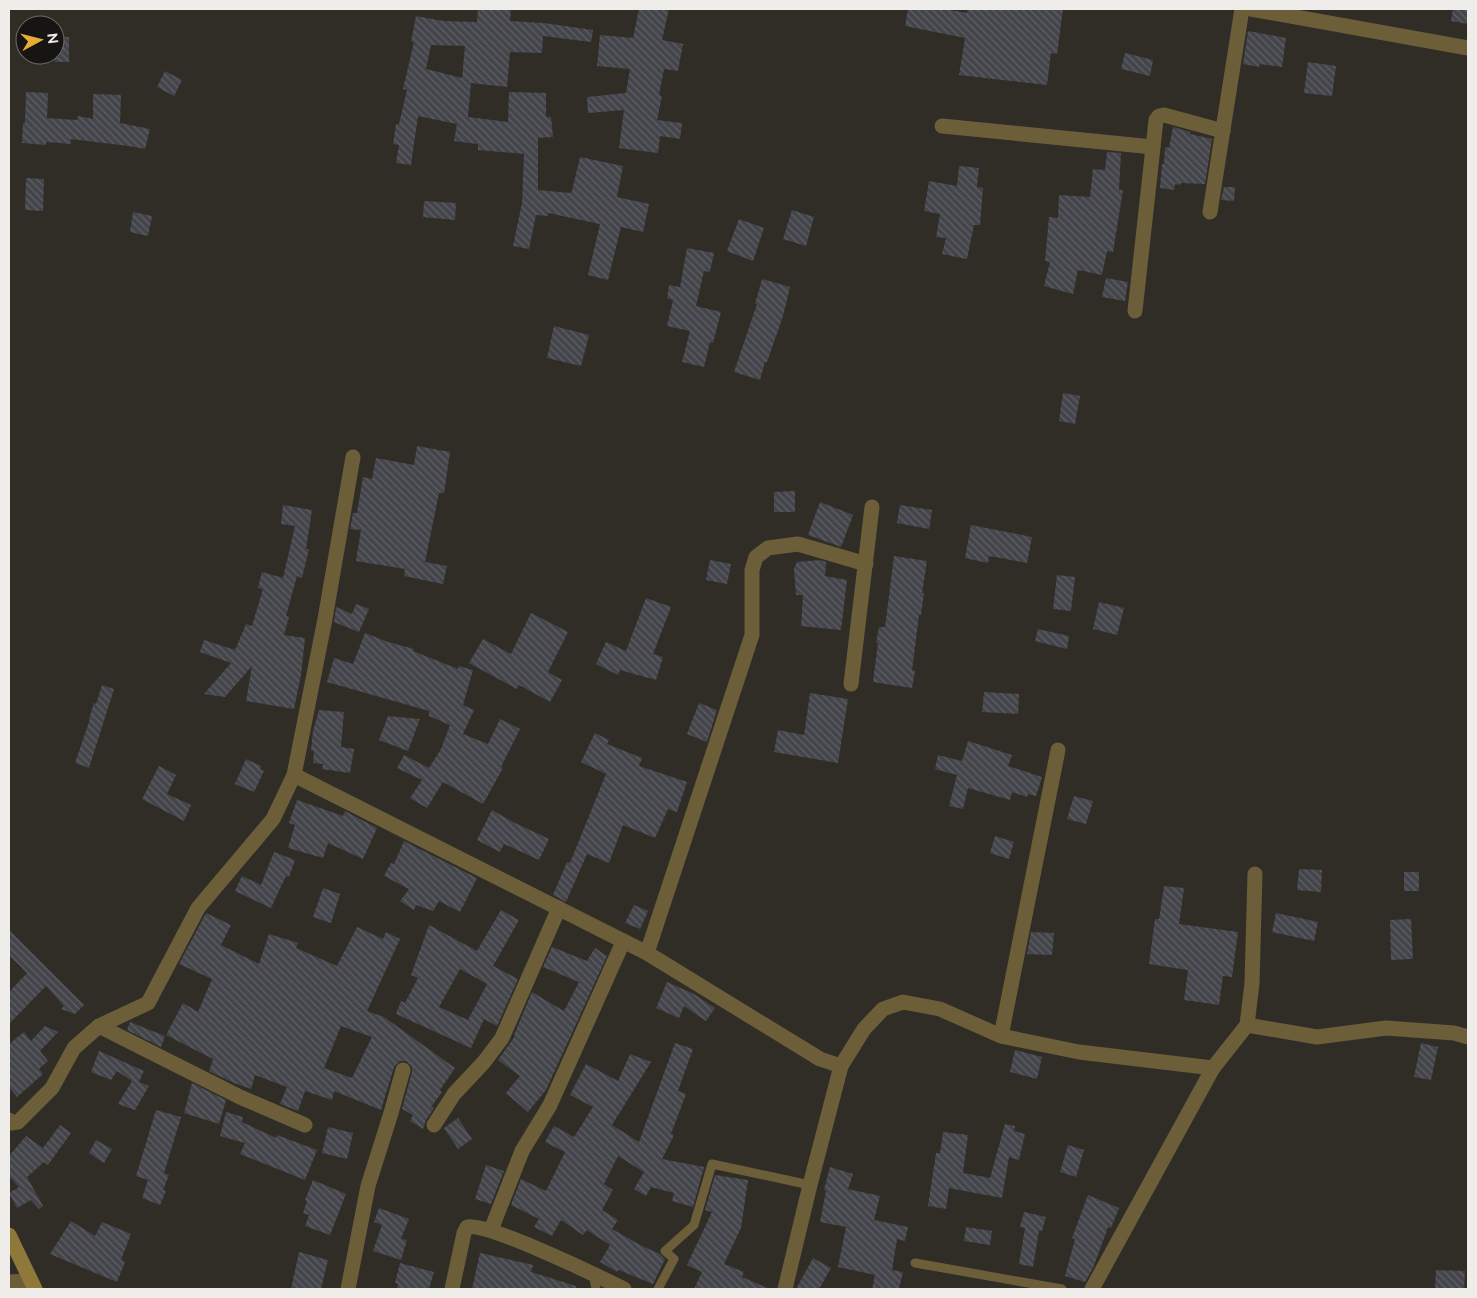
<svg xmlns="http://www.w3.org/2000/svg" width="1477" height="1298" viewBox="0 0 1477 1298" font-family="Raleway,sans-serif">
  <defs>
    <pattern id="building-back-hatch" width="6" height="6" patternUnits="userSpaceOnUse" patternTransform="scale(1.25)"><rect width="6" height="6" fill="#44444b"/><path d="M-1 5l2 2M0 0l6 6M5-1l2 2" fill="none" stroke="#5f5f65"/></pattern>
  </defs>
  <rect width="100%" height="100%" fill="#302d27"/>
  <g fill="url(#building-back-hatch)" fill-rule="evenodd">
    <path d="M478 9H511L510 21 544 23 593 30 591 42 543 36 542 53 510 52 507 87 471 83 468 117 508 122 509 92 546 93V117H551L553 137 538 138V190L570 193 572 191 580 157 623 166 617 197 649 204 643 232 621 227 608 280 588 275 600 224 548 213V216L536 215 529 249 513 246 522 203 524 154 478 150V144L454 141 457 124 418 116 411 165 396 163 399 145 393 144 396 124H399L407 90 403 89 414 42H411L416 16 443 21 477 22ZM431 45 465 46 462 78 426 69Z"/>
    <polygon points="639,9 669,9 662,40 683,44 678,71 664,69 659,95 662,96 657,120 682,123 680,139 660,136 658,153 619,148 624,110 588,113 587,97 626,93 630,69 597,66 600,35 633,38"/>
    <polygon points="908,9 944,9 967,13 968,9 1063,9 1057,54 1051,53 1047,85 959,75 965,38 905,26"/>
    <polygon points="1453,9 1468,9 1468,24 1451,21"/>
    <polygon points="1248,31 1286,38 1282,67 1260,64 1259,67 1243,64"/>
    <rect x="55" y="37" width="14" height="25"/>
    <polygon points="1125,53 1153,60 1150,76 1121,69"/>
    <polygon points="1308,62 1336,66 1332,96 1304,93"/>
    <polygon points="165,71 182,80 174,96 157,87"/>
    <polygon points="26,92 48,93 47,118 77,120 78,116 93,119 93,94 121,95 120,123 150,129 145,149 129,146 71,139 71,144 46,142 46,145 22,143 23,123 25,123"/>
    <polygon points="1173,127 1190,132 1190,134 1212,139 1205,184 1181,183 1180,185 1175,184 1174,190 1160,188 1162,164 1164,164 1165,147 1169,148"/>
    <polygon points="1107,152 1121,153 1119,190 1123,190 1113,252 1107,251 1102,275 1078,270 1073,294 1044,286 1050,262 1045,261 1049,217 1058,218 1059,195 1090,197 1093,169 1105,170"/>
    <polygon points="959,166 979,168 977,187 983,188 980,225 974,225 967,259 942,254 946,238 936,237 940,214 924,211 929,181 957,186"/>
    <polygon points="26,178 44,179 43,211 25,210"/>
    <polygon points="1224,187 1235,187 1234,201 1221,200"/>
    <polygon points="424,201 456,203 455,220 423,217"/>
    <polygon points="792,210 814,217 806,246 783,239"/>
    <polygon points="133,212 152,216 148,236 130,232"/>
    <polygon points="739,219 764,228 753,261 727,251"/>
    <polygon points="687,248 714,253 710,272 704,271 696,306 721,312 713,343 710,342 704,367 682,362 690,331 667,326 673,300 667,298 669,285 680,287"/>
    <polygon points="1106,278 1128,282 1125,301 1102,297"/>
    <polygon points="762,279 790,287 783,316 767,362 765,362 760,380 734,372 757,304 755,304"/>
    <polygon points="554,326 589,335 581,366 547,358"/>
    <polygon points="1063,393 1080,396 1075,424 1059,421"/>
    <polygon points="417,446 450,452 444,493 439,493 425,562 447,566 443,584 404,576 405,569 356,561 361,530 350,529 353,513 357,513 363,477 372,479 376,458 414,465"/>
    <polygon points="795,491 795,512 774,512 774,492"/>
    <polygon points="820,502 853,515 841,547 808,535"/>
    <polygon points="283,505 312,510 306,549 309,549 302,578 297,576 286,616 289,617 284,635 305,638 301,675 294,709 246,701 252,666 225,697 204,694 231,663 200,652 204,640 235,650 246,624 252,626 263,589 258,588 262,572 283,578 295,526 281,524"/>
    <polygon points="900,505 932,510 929,529 897,523"/>
    <polygon points="971,525 1032,537 1027,563 989,556 988,563 965,558"/>
    <polygon points="894,556 927,561 922,593 924,593 921,615 919,615 912,670 915,671 912,688 873,682 878,643 876,643 879,627 885,627"/>
    <polygon points="710,560 731,564 727,584 706,580"/>
    <polygon points="820,560 826,562 825,576 847,580 841,630 801,626 803,595 796,595 794,569 797,562"/>
    <polygon points="1057,575 1075,577 1071,611 1053,609"/>
    <polygon points="646,598 671,607 653,654 663,657 656,680 620,670 618,675 596,664 606,642 626,651"/>
    <polygon points="1099,602 1124,608 1117,635 1093,629"/>
    <polygon points="356,604 369,609 359,632 334,622 336,607 352,614"/>
    <polygon points="531,613 568,632 548,672 562,680 550,702 519,685 517,689 469,663 483,639 511,654"/>
    <polygon points="1038,629 1069,636 1067,649 1035,641"/>
    <polygon points="365,633 388,642 414,649 413,651 458,669 459,666 473,670 463,705 474,710 463,734 488,744 500,719 520,729 501,767 503,768 483,804 443,782 427,808 410,798 422,780 397,768 404,755 429,768 441,749 450,725 429,716 429,711 327,682 334,658 353,664"/>
    <polygon points="102,685 114,689 89,768 75,763 90,719 89,719 94,703 96,704"/>
    <polygon points="984,692 1019,694 1018,714 982,712"/>
    <polygon points="810,693 848,699 838,763 774,752 778,730 804,735"/>
    <polygon points="699,703 717,710 707,742 687,734"/>
    <polygon points="319,710 344,712 341,747 354,749 350,773 322,769 323,764 313,763 314,751 311,751 313,731"/>
    <polygon points="388,716 420,719 408,751 379,740"/>
    <polygon points="595,733 609,740 607,744 642,758 639,766 687,782 677,812 668,809 655,838 623,825 609,863 587,854 566,902 553,895 567,862 570,863 606,774 581,762"/>
    <polygon points="968,741 1012,755 1008,766 1042,777 1036,796 1028,794 1027,797 1012,792 1010,800 968,788 963,809 949,806 957,775 935,769 938,755 962,761"/>
    <polygon points="246,759 261,766 260,769 264,771 254,792 235,784"/>
    <polygon points="159,766 176,775 167,794 191,805 184,821 142,799"/>
    <polygon points="1074,796 1093,801 1086,824 1067,819"/>
    <polygon points="297,800 343,816 345,811 377,828 363,859 328,843 323,858 288,848 295,825 289,823"/>
    <polygon points="492,810 515,823 549,839 539,860 504,844 500,852 477,840"/>
    <polygon points="995,836 1014,842 1009,859 990,853"/>
    <polygon points="404,841 477,878 460,912 439,901 433,911 416,905 414,910 400,901 409,889 384,876 391,863 394,864"/>
    <polygon points="274,852 295,860 289,877 286,876 271,908 235,891 242,876 261,885"/>
    <polygon points="1299,869 1322,870 1321,892 1297,890"/>
    <rect x="1404" y="872" width="15" height="19"/>
    <polygon points="1164,886 1184,888 1179,924 1238,932 1232,977 1223,976 1219,1005 1184,1000 1188,970 1149,964 1155,919 1159,919"/>
    <polygon points="323,888 340,894 331,923 313,917"/>
    <polygon points="634,905 648,911 640,929 625,923"/>
    <path d="M501 910 519 920 493 966 518 979 497 1026 484 1019 471 1048 396 1014 401 1001 405 1003 418 978 411 975 429 925 477 951ZM460 969 487 984 468 1020 439 1007Z"/>
    <path d="M206 913 231 925 221 945 259 964 269 934 298 943 296 948 337 966 357 927 383 939 386 932 400 939 367 1011 384 1017 455 1068 440 1090 442 1092 431 1107 434 1108 426 1120 423 1129 410 1121 413 1115 402 1109 412 1072V1067L406 1061H400L394 1067 381 1110 334 1091 332 1100 305 1091 298 1111 280 1104 287 1087 255 1075 251 1089 234 1083 209 1071 213 1059 166 1035 183 1003 198 1012 212 979 179 964ZM341 1026 372 1037 352 1078 324 1068Z"/>
    <polygon points="1276,913 1318,922 1314,941 1272,932"/>
    <polygon points="1411,919 1413,959 1391,960 1390,920"/>
    <polygon points="9,930 84,1005 75,1014 61,1009 64,1006 46,986 9,1024 9,992 27,973 9,955"/>
    <polygon points="1031,932 1054,933 1052,955 1027,954"/>
    <polygon points="552,947 587,961 595,948 607,956 546,1090 528,1112 506,1093 520,1076 498,1060 515,1036 514,1035 532,992 564,1011 579,982 543,967"/>
    <polygon points="667,982 694,994 715,1008 706,1021 684,1006 679,1018 656,1008"/>
    <polygon points="130,1022 165,1036 161,1047 127,1030"/>
    <polygon points="45,1026 58,1032 40,1051 48,1061 39,1069 43,1074 17,1097 9,1087 9,1044 24,1032 31,1041"/>
    <polygon points="675,1043 693,1049 678,1091 686,1094 671,1134 674,1135 662,1159 704,1167 693,1207 672,1201 674,1193 651,1187 646,1196 634,1189 644,1172 618,1156 604,1184 613,1190 602,1210 618,1220 612,1229 642,1246 660,1254 665,1259 653,1284 619,1270 617,1272 600,1262 610,1245 587,1230 583,1235 561,1220 552,1236 534,1227 539,1219 511,1205 521,1179 546,1191 565,1152 545,1142 554,1126 574,1137 593,1107 570,1095 586,1064 618,1081 630,1054 651,1062 612,1125 639,1142"/>
    <polygon points="1421,1043 1438,1047 1431,1080 1414,1077"/>
    <polygon points="1015,1050 1042,1057 1037,1079 1010,1072"/>
    <polygon points="99,1051 144,1071 139,1082 149,1086 135,1110 118,1104 132,1081 117,1071 111,1080 91,1072"/>
    <polygon points="192,1083 226,1100 219,1124 184,1113"/>
    <polygon points="156,1110 181,1117 164,1173 169,1175 163,1190 166,1191 160,1205 142,1198 148,1180 136,1176"/>
    <polygon points="226,1112 243,1117 242,1122 276,1138 277,1135 317,1150 305,1180 240,1154 245,1143 220,1136"/>
    <polygon points="458,1118 472,1139 458,1149 444,1128"/>
    <polygon points="1005,1124 1015,1126 1014,1131 1025,1134 1019,1160 1009,1157 1002,1198 949,1188 946,1209 928,1206 936,1153 940,1153 943,1132 968,1135 963,1173 990,1178"/>
    <polygon points="60,1125 71,1133 48,1165 44,1162 27,1177 43,1206 39,1209 31,1200 17,1208 9,1193 19,1187 9,1176 9,1156 26,1136 43,1148"/>
    <polygon points="328,1127 353,1133 347,1159 322,1153"/>
    <polygon points="96,1140 112,1149 104,1163 89,1153"/>
    <polygon points="1068,1145 1084,1150 1076,1177 1060,1172"/>
    <polygon points="486,1165 504,1171 491,1204 475,1199"/>
    <polygon points="830,1167 853,1174 848,1189 880,1196 874,1220 908,1227 905,1241 897,1239 892,1270 903,1272 899,1289 872,1289 875,1275 838,1267 846,1227 820,1222 826,1191 824,1190"/>
    <polygon points="715,1175 748,1180 741,1228 724,1264 744,1272 742,1277 770,1289 694,1289 702,1272 687,1265 712,1212 705,1210"/>
    <polygon points="313,1180 346,1194 330,1235 305,1226 309,1215 303,1213 307,1201 305,1200"/>
    <polygon points="1088,1195 1119,1208 1111,1228 1108,1227 1093,1268 1085,1282 1065,1276 1075,1239 1072,1238"/>
    <polygon points="379,1208 409,1219 401,1239 407,1240 401,1260 373,1251 382,1225 374,1222"/>
    <polygon points="1024,1212 1046,1217 1042,1231 1039,1231 1033,1267 1019,1264 1025,1228 1020,1227"/>
    <polygon points="71,1221 95,1236 102,1222 131,1234 121,1260 125,1262 117,1282 50,1254"/>
    <polygon points="966,1227 992,1231 990,1245 964,1241"/>
    <polygon points="299,1252 328,1260 321,1289 291,1289"/>
    <polygon points="480,1253 533,1265 531,1272 576,1286 576,1289 472,1289"/>
    <polygon points="813,1258 831,1268 819,1289 796,1289"/>
    <polygon points="400,1263 434,1272 429,1289 397,1289 398,1284 395,1283"/>
    <polygon points="1436,1270 1465,1271 1464,1289 1435,1289"/>
  </g>
  <g fill="none" stroke-linecap="round" stroke-linejoin="round">
    <g stroke="#6b5e39" stroke-width="9">
      <polyline points="915,1263 1062,1289"/>
      <polyline points="593,1273 596,1289"/>
      <polyline points="658,1289 674,1259 665,1251 694,1225 712,1164 810,1185"/>
    </g>
    <g stroke="#6b5e39" stroke-width="15">
      <polyline points="1251,9 1468,48"/>
      <polyline points="942,126 1153,147"/>
      <polyline points="1210,212 1242,9"/>
      <polyline points="1135,311 1156,120 1159,116 1164,115 1223,131"/>
      <polyline points="851,684 872,507"/>
      <polyline points="294,775 647,953 820,1059 841,1066"/>
      <polyline points="647,953 752,635 752,570 756,557 768,548 798,544 866,564"/>
      <polyline points="1247,1025 1317,1037 1386,1028 1454,1033 1468,1037"/>
      <polyline points="99,1026 240,1097 305,1125"/>
      <polyline points="1001,1036 1058,750"/>
      <polyline points="9,1120 11,1123 18,1122 52,1088 74,1048 99,1026 148,1003 198,908 273,819 294,775 325,619 353,457"/>
      <polyline points="434,1125 454,1094 484,1062 502,1038 559,908"/>
      <polyline points="491,1230 522,1151 550,1105 623,942"/>
      <polyline points="9,1282 31,1281"/>
      <polyline points="348,1289 368,1186 391,1113 403,1070"/>
      <path d="M452 1289 464 1233 467 1227C487 1222 600 1277 624 1289"/>
      <polyline points="785,1289 810,1185 841,1066 864,1029 883,1009 903,1002 940,1009 1001,1036 1079,1052 1213,1068"/>
      <polyline points="1092,1289 1213,1068 1247,1025 1252,983 1255,874"/>
    </g>
    <polyline stroke="#8e793b" stroke-width="15" points="9,1235 35,1289"/>
  </g>
  <rect width="1477" height="1298" fill="none" stroke="#efede9" stroke-width="20"/>
  <g transform="translate(40 40) rotate(83)"><circle r="24" fill="#171513" stroke="#6d6b69"/>
  <path d="M0-4L9 19L0 12L-9 19Z" fill="#e8ab37"/>
  <text y="-8" font-size="14" font-weight="bold" text-anchor="middle" fill="#efede9">N</text>
  </g>
</svg>
